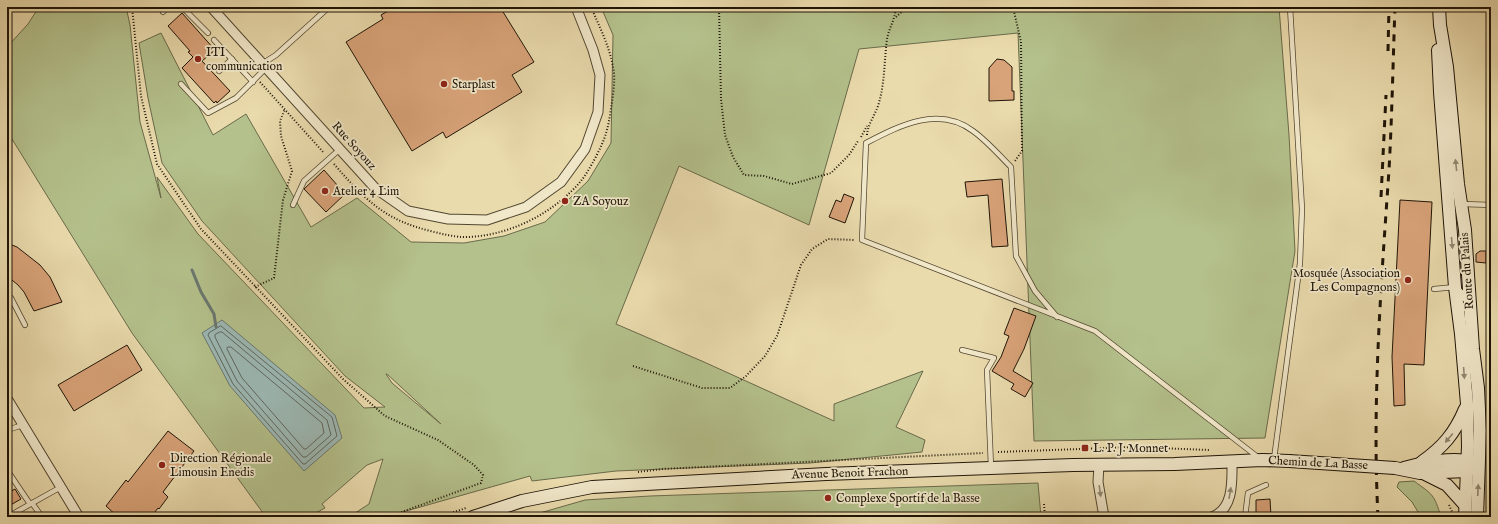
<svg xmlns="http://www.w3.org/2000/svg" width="1498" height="524" viewBox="0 0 1498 524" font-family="'IM FELL English',serif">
  <rect width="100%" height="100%" fill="#eadbad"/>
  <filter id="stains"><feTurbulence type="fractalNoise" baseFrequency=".005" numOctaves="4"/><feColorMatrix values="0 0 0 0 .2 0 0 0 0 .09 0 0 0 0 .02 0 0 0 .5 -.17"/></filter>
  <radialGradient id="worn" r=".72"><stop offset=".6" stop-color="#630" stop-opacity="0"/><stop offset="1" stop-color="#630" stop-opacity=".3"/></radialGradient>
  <g fill="#b4c18c" stroke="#696a4a" fill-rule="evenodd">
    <path d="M39 7H126L130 25 140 122 161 198 157 177 198 234 364 408 385 407 345 376 202 221 162 163 148 98 139 43 161 33 213 135 246 114 311 227 357 198 411 242 464 243 504 236 545 222 588 181 611 143 613 35 601 7H1279L1289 135 1295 251 1265 438 1034 441 1018 33 859 49 809 225 679 166 616 324 704 362 834 421V404L923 371 896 427 925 440 922 452 810 463 616 471 532 481 530 476 385 517H349L369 504 383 459 367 465 322 504 325 508 308 517H266L132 333 7 131V47L28 24ZM386 374H387L441 424 392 383Z"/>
    <path d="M1414 481C1433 495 1434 494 1441 517H1421L1412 502 1397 487 1399 482Z"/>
    <polygon points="1038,483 1041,517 526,517 585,500 650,496"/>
  </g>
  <polygon fill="#9cb9b5" stroke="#6a776f" points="222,320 335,415 342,438 304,471 230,386 202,333"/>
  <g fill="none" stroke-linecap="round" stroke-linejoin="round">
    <g stroke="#5d665e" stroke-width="1">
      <polygon points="221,326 332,417 337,436 305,464 303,464 233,384 208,335 209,333"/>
      <polygon points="220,332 222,332 327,420 331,435 306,457 303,457 237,381 215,337 215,335"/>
      <polygon points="228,347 231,347 322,423 324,433 306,449 304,449 242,378 227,349"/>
    </g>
    <polyline stroke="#6a776f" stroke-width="3" points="192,270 201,292 214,314 216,327"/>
  </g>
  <g fill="#d9a379" stroke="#1e1407">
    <polygon points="395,7 500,7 534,62 512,75 522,92 446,138 443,132 412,151 346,42 383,19 381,15"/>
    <polygon points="182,13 215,50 202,61 230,91 217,103 216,101 214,103 182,68 193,57 188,52 190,51 168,26"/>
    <polygon points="997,59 1004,60 1012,67 1012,91 1014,91 1014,100 989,101 989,68"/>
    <polygon points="324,170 345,194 326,212 304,189"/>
    <polygon points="1002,179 1008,246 992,247 988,195 967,197 965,182"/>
    <polygon points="844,194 854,198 845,223 829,217 836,200 841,202"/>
    <polygon points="1400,200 1432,202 1424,365 1404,364 1405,405 1394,406 1392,357"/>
    <polygon points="7,243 17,247 40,265 50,277 62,302 34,311 24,292 18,285 7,276"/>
    <polygon points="1480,251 1486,251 1486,263 1476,262 1476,254"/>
    <polygon points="1014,308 1036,316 1024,349 1013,371 1033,383 1025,397 1011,389 1014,384 992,371 1001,357 1009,336 1004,334"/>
    <polygon points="127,345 142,370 74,411 58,385"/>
    <polygon points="168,431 194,451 163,492 168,497 159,509 158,508 151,517 118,517 106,506 126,480 128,482"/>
    <polygon points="15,489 21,499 7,507 7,493"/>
    <polygon points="1270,499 1271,517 1256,517 1256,500"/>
  </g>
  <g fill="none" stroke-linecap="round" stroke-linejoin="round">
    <g stroke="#514630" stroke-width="6">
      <g id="service">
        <polyline points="182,7 208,33"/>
        <polyline points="163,12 168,7"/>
        <polyline points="214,40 253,82"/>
        <polyline points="262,64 276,55 329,7"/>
        <polyline points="219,71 232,59"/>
        <polyline points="181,84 208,113 236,98 266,68"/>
        <polyline points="1463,204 1491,205"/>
        <polyline points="293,205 304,181 340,149"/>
        <polyline points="1434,289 1455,287 1463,293 1464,299"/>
        <polyline points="7,295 11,298 25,325"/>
        <path d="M1057 317 1035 291 1016 256 1011 167C999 155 987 141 973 131 938 105 899 126 866 143L862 240 1095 331 1259 458"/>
        <polyline points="962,350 994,358 987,370 991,467"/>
        <polyline points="7,430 23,425"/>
        <polyline points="1274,459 1300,263 1302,209 1290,7"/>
        <polyline points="7,470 30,504"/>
        <polyline points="32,503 42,517"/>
        <polyline points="9,516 61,487"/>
        <polyline points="1245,517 1248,493 1266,485"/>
      </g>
    </g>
    <g stroke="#514630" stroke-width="11">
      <g id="minor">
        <polyline points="211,7 375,188 408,211 448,219 487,220 526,207 561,182 585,149 598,112 600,75 593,50 576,7"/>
        <polyline points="8,400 79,517"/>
        <polyline points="1099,465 1098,482 1104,517"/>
        <path d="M1212 517C1234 509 1232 481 1232 461"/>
      </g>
    </g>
    <g stroke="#1e1407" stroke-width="14">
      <g id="secondary">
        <polyline points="1439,7 1440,25 1447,67 1458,184 1465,230 1473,349 1478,388 1480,431 1477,517"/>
        <polyline points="1438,50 1440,92 1455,287 1461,334 1467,404 1468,446 1465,517"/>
        <path d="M1422 462C1443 447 1455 433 1465 409"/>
        <polyline points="1395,468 1420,473 1467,471 1473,467"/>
        <path d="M1404 468C1424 462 1453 457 1474 462"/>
        <polyline points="1425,474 1447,485 1465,505"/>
        <polyline points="473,517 522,501 592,487 826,474 1073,465 1175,464 1262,460 1289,461"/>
      </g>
    </g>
    <g stroke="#1e1407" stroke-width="2" stroke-dasharray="1 2" stroke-linecap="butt">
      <polyline points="132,7 141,96 157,164 201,229 343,379 385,416 438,440 474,465 483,475 481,483 388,517"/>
      <polyline points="719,7 721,99 725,135 733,157 744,175 764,176 792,184 831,173 849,155 858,141"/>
      <polyline points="1013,7 1021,42 1022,151 1015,161"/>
      <polyline points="896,17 907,7"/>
      <polyline points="260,82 324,153"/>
      <path d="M867 135C868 124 874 117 878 106 885 84 884 62 887 39 889 28 895 20 896 7"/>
      <polyline points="861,137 867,126"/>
      <path d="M334 164C354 187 374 210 403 222 416 228 447 236 461 237 506 238 553 214 581 181 589 171 603 145 606 133 608 127 609 121 610 115 612 101 615 87 614 73 611 49 600 28 591 7"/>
      <polyline points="255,287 274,278 283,200 292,171 281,136 280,121 285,109"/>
      <polyline points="633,366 702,388 730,388 746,376 765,356 777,336 801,265 812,249 828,239 855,240"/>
      <polyline points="998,452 1134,447 1209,450"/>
      <polyline points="638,472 662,469 983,453"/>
      <polyline points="1044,504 1045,517"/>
      <polyline points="1449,505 1453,514"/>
      <polyline points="1407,513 1407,517"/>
      <polyline points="439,517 466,508"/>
    </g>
    <use href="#service" stroke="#f1e8ca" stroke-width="4.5"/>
    <use href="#minor" stroke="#f1e8ca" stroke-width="9"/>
    <use href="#secondary" stroke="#f1e8ca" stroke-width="12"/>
    <g stroke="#1e1407" stroke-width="3" stroke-dasharray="7 7" stroke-linecap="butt">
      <polyline points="1388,51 1389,7"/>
      <polyline points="1381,197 1386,95"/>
      <path d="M1378 517C1372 401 1381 286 1389 170 1392 116 1393 61 1395 7"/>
    </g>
    <g stroke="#1e1407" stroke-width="14" stroke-linecap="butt">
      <polyline id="secondary-bridge" points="1289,461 1395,468"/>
    </g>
    <use href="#secondary-bridge" stroke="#f1e8ca" stroke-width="12"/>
  </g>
  <defs><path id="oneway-solid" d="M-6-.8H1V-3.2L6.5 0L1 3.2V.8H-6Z"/></defs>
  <g fill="#928972">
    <use href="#oneway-solid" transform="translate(1456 165) rotate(-96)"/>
    <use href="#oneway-solid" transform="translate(1452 243) rotate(85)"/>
    <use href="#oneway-solid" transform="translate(1464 373) rotate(86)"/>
    <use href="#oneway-solid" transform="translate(1449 438) rotate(130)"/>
    <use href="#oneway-solid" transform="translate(1478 490) rotate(-87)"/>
    <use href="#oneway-solid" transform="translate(1100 491) rotate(82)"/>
    <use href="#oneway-solid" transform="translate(1230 493) rotate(-80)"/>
  </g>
  <g fill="#8f2418" stroke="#f1e8ca" stroke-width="1.5">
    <circle cx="198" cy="59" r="4"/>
    <circle cx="444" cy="84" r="4"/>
    <circle cx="325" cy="191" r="4"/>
    <circle cx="565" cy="201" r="4"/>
    <circle cx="1408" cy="280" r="4"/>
    <rect x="1081" y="444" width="8" height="8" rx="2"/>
    <circle cx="162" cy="465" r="4"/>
    <circle cx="828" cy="498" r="4"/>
  </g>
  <g text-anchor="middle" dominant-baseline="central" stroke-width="3.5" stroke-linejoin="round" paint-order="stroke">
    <g font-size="12" fill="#1e1407" stroke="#f1e8ca" text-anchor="start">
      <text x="206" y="52">ITI<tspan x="206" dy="14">communication</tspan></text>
      <text x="452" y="84">Starplast</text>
      <text x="333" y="191">Atelier 4 Lim</text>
      <text x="573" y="201">ZA Soyouz</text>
      <text x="1400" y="273" text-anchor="end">Mosquée (Association<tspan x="1400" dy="14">Les Compagnons)</tspan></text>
      <text x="1093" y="448">L. P. J. Monnet</text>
      <text x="170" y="458">Direction Régionale<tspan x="170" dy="14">Limousin Enedis</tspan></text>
      <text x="836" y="498">Complexe Sportif de la Basse</text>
    </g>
    <g font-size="12" fill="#1e1407" stroke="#f1e8ca">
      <text transform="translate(354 146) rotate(48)">Rue Soyouz</text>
      <text transform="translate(1467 271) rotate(-94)">Route du Palais</text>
      <text transform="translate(1318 463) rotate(3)">Chemin de La Basse</text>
      <text transform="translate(850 473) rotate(-2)">Avenue Benoit Frachon</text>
    </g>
  </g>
  <rect width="1498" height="524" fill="none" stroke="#eadbad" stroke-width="24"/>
  <rect x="8" y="8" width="1482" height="508" fill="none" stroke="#1e1407" stroke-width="2"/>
  <rect x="12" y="12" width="1474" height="500" fill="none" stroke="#1e1407"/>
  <rect width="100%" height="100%" filter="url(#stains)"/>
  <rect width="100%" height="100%" fill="url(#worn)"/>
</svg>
